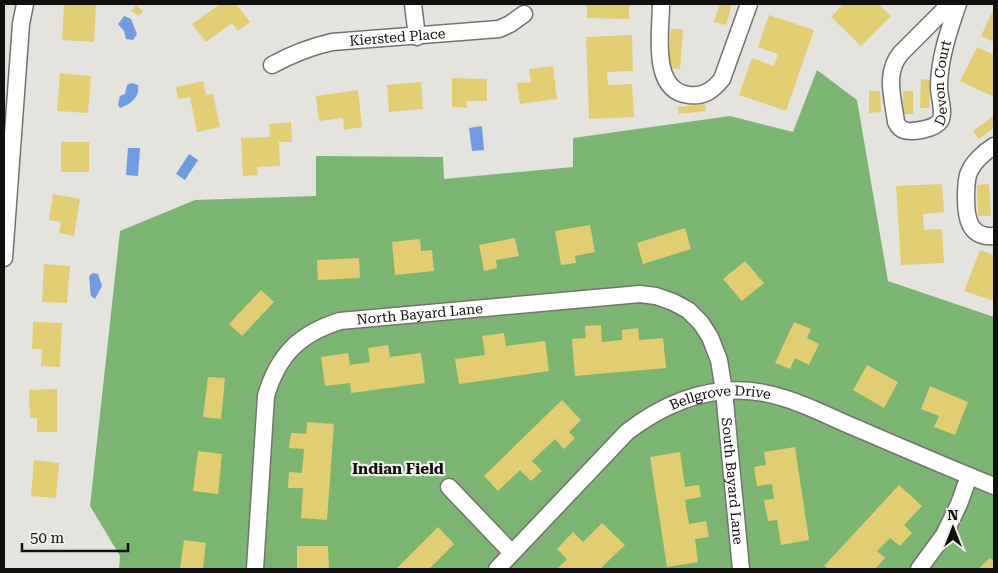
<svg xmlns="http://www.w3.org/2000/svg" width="998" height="573" viewBox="0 0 998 573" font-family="'Roboto Serif',serif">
  <rect width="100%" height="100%" fill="#e4e3dd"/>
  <polygon fill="#7ab671" points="817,70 857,100 888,281 994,317 994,569 119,569 120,556 90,506 120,231 195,200 316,196 316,156 443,157 444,179 573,167 573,138 730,116 793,132"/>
  <g fill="#709ae1">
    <polygon points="124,16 131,19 137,34 133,40 126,39 124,31 118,24"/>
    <path d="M132 83 138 85C140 97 131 104 120 108L118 105 120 96 125 94 127 85Z"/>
    <polygon points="482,126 484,150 472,151 469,128"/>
    <polygon points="128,148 140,148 138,176 126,175"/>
    <polygon points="189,154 198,160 185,180 176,174"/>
    <path d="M93 273 98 274 102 286 95 299 91 296C90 292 90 281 89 276Z"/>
  </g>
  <g fill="#e3cd72">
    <polygon points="64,4 96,5 94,42 62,40"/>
    <polygon points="220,4 236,4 250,22 238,31 232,23 206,42 192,24"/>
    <polygon points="587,4 629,4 629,19 587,18"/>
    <polygon points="720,4 732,4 726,25 714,22"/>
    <polygon points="843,4 878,4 891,16 861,46 831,17"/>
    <polygon points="136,5 143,11 139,16 131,11"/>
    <polygon points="994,8 994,42 981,36"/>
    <polygon points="769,15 814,30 786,111 739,95 752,58 774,66 778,54 758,47"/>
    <polygon points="671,29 683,29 680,69 668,68"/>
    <polygon points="632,35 633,71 607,72 608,85 632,84 634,117 589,119 586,37"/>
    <polygon points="977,47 994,55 994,97 960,81"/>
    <polygon points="553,66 557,99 520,104 517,83 531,82 529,69"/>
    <polygon points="60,73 91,76 88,113 57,111"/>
    <polygon points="452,78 487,79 487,101 467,101 467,108 452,107"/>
    <polygon points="921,79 930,80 929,108 920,108"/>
    <polygon points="203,81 206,95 213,94 220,127 197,132 190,97 178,99 176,87"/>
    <polygon points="421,82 423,109 389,112 387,85"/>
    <polygon points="358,90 362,127 344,130 343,118 319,121 316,96"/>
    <polygon points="869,91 880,91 881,112 869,113"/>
    <rect x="903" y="91" width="10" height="23"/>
    <polygon points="705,104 706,111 679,114 678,107"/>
    <polygon points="992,117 994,120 994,128 979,139 973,131"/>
    <polygon points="291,122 292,142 279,142 280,166 257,167 258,175 243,176 241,138 270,137 269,124"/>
    <rect x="61" y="142" width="28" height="30"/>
    <polygon points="942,184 944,212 923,214 924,230 942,229 944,263 901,265 896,186"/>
    <polygon points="989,184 991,216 978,216 977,185"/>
    <polygon points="53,194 80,199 74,236 59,233 61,222 49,220"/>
    <polygon points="590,225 595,252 575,256 576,263 561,265 555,231"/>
    <polygon points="685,228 691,249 643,264 637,243"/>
    <polygon points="515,238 519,256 496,260 497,268 484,271 479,245"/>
    <polygon points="420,239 421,251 432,250 434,271 395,275 392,242"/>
    <polygon points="980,250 994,255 994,301 964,291"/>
    <polygon points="359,258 360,278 318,280 317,260"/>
    <polygon points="745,261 764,283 742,301 723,279"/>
    <polygon points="44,264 70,266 67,303 42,302"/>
    <polygon points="261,290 274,302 242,336 229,324"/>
    <polygon points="33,322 62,323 60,367 41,366 42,349 32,349"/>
    <polygon points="794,322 811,329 807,338 819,344 809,365 795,358 790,369 775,363"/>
    <polygon points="601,325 602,342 622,340 622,330 638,328 639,340 663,338 666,368 575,376 572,339 586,338 585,326"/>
    <polygon points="504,333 506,346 545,341 549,371 459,384 455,359 485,355 482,336"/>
    <polygon points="388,345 390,357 421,353 425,383 351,393 350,383 325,386 321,357 348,353 350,365 370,362 368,348"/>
    <polygon points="867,365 898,382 884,408 853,390"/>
    <polygon points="208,377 225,378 221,419 203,417"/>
    <polygon points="930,386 968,402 955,435 934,427 939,416 921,409"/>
    <polygon points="57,389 57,432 37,432 37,418 30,418 29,390"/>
    <polygon points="562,400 581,420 569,432 575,438 564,449 555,439 532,461 542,471 531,481 520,470 498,491 484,476"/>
    <polygon points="307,422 334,424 327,520 301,518 303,488 288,488 289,472 302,473 304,449 289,448 291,433 306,434"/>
    <polygon points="795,447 809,540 781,545 777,520 768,521 764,500 774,499 772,484 757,486 754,467 766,465 764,452"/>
    <polygon points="198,451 222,454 218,494 193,491"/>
    <polygon points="680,452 685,487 699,485 701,497 685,500 689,524 706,521 709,537 695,539 698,562 667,567 650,457"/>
    <polygon points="34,460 59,463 56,498 31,496"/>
    <polygon points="899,485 922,506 904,525 912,533 900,546 890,538 877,551 885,558 875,569 828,569 824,566"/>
    <polygon points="602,523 625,545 600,569 557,569 567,559 557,549 573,532 583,542"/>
    <polygon points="438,527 454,544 430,568 431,569 396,569"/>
    <polygon points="184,540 206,543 203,569 180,569"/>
    <polygon points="297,546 328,546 329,569 297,569"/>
    <polygon points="990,558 994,562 994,569 978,569"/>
  </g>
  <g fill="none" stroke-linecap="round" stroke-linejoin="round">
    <g stroke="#74726d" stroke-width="19">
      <g id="minor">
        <polyline points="413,4 417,37"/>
        <path d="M661 4C661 31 650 91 689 95 704 97 713 90 722 79L749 4"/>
        <path id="s1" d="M950 4 901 53C884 73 893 98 896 122 898 126 900 129 904 130 911 133 935 129 940 121 945 113 939 97 939 87 939 59 949 30 958 4"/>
        <path id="s2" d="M272 65C292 54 310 47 332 42L499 29 510 24 524 14"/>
        <path d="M994 146C984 152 972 163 968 175 966 183 966 190 966 198 966 218 969 238 994 236"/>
        <polyline points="4,258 21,24 25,4"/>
        <polyline points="449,487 512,553"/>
        <path id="s3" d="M255 569 266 396C278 355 299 334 340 321L640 294 656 296 673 302 688 310 701 323 710 337 719 360 724 391 741 569"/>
        <path id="s4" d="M497 569 627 432C674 396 728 379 787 399 812 407 836 420 861 430 905 449 949 468 994 486"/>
        <polyline points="919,569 944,535 959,504 969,476"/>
      </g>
    </g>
    <use href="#minor" stroke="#fff" stroke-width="16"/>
  </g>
  <g text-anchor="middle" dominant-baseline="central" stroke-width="4.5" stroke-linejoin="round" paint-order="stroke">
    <g font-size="14" fill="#11100e" stroke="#f1f0ea">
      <text stroke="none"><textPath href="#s2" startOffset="130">Kiersted Place</textPath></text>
      <text stroke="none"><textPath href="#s1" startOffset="230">Devon Court</textPath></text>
      <text stroke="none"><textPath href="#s3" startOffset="364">North Bayard Lane</textPath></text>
      <text stroke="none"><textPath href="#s4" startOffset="291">Bellgrove Drive</textPath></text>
      <text stroke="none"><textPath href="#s3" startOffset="818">South Bayard Lane</textPath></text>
    </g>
    <g font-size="15" font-weight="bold" fill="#11100e" stroke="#f1f0ea">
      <text x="398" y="469">Indian Field</text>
    </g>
  </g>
  <rect width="998" height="573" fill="none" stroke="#11100e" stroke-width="10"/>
  <g transform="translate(953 528)" stroke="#f1f0ea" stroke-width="4" paint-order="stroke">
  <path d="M0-4L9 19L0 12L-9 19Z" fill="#11100e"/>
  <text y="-8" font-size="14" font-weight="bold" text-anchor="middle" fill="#11100e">N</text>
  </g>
  <path d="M22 543v8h106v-8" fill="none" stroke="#11100e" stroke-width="2.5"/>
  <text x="30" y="543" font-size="15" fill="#11100e" stroke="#f1f0ea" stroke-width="4" paint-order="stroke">50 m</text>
</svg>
